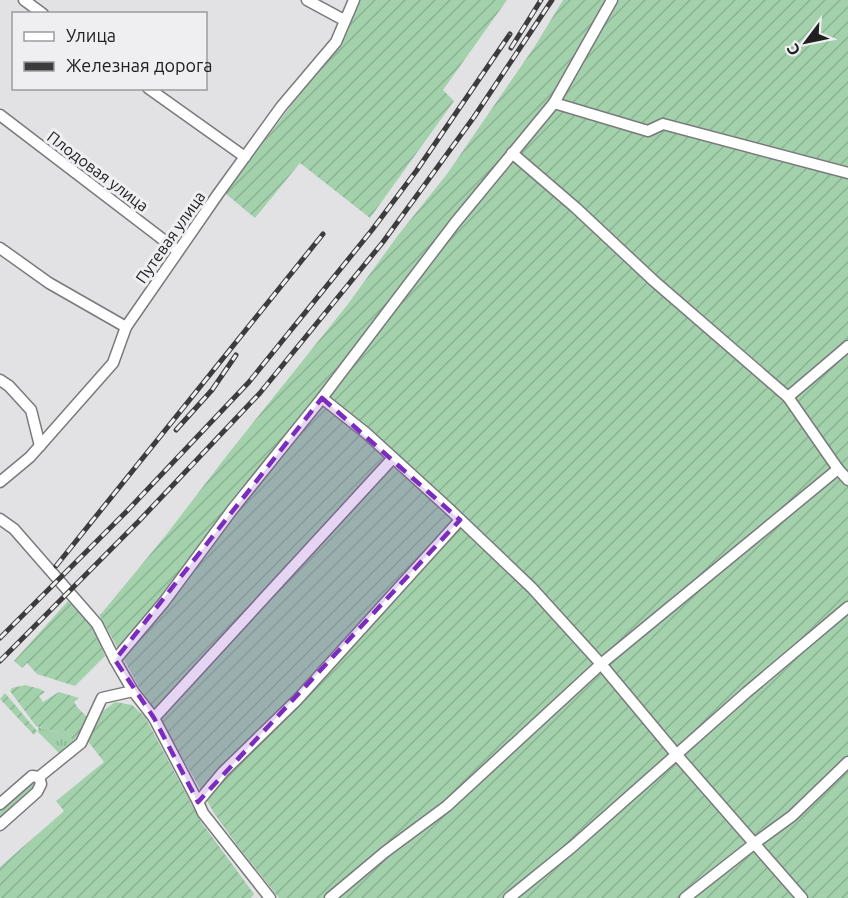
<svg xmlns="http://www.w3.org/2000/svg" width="848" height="898" viewBox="0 0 848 898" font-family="Ubuntu,sans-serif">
  <defs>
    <pattern id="grass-tufts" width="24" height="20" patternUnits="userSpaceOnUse" patternTransform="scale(1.5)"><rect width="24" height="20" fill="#a2d1ab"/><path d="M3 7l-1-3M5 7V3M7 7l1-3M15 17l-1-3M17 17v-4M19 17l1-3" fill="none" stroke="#8bb393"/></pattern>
    <pattern id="garden-furrows" width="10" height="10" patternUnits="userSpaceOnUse" patternTransform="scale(1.5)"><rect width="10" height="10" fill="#a2d1ab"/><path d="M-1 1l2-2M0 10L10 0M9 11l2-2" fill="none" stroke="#8bb393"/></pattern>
  </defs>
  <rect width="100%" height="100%" fill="#e2e2e5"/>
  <g fill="url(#grass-tufts)">
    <polygon points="38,727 59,733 62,728 74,741 59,753 38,732"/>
    <polygon points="33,780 37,782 36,787 0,821 0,807"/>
  </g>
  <g fill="url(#garden-furrows)">
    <polygon points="357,0 507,0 443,90 454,101 370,218 300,163 255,218 225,193 302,91 339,47 346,24"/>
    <polygon points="563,0 848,0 848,898 279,898 240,849 214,813 153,707 139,687 99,614 101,614 166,535 228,454 348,304 399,234 447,174 535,46"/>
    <polygon points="68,601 88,621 100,644 105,656 75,686 37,674 27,663 22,668 14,661"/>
    <polygon points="25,685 40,689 45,692 39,696 43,702 59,692 79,698 74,702 78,708 88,718 74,741 63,729 59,733 36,726 10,691 12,688"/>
    <polygon points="5,693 37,731 34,735 0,699"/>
    <polygon points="115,702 132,705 145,717 201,822 254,894 251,898 0,898 0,867 64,811 56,801 104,762 87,740 103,711"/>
  </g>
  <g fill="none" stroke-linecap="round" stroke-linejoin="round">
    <g stroke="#7a7a7d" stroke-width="13">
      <g id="street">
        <polyline points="24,0 43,14"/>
        <polyline points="307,0 344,20"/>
        <polyline points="148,88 245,157"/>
        <polyline points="554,103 648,131 663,124 848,173"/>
        <polyline points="0,115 178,251"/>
        <polyline points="512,153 576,208 654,281 788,397 838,469 848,480"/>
        <polyline points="0,248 49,283 126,327"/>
        <polyline points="0,380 9,386 31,410 40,446"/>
        <polyline points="788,397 848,346"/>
        <polyline points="322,398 366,433 446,506 532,588 601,664 676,754 802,898"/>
        <polyline points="0,482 30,457 113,363 126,327 218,194 281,107 336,42 354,0"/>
        <polyline points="0,519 14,529 97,624 115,660 133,691 154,718 198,802 203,813 270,898"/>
        <polyline points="115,660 164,602 232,510 322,398 455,223 554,103 612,0"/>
        <polyline points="154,718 393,458"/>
        <polyline points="198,802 223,772 297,700 460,520"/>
        <polyline points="0,804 32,776 39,777 81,743 102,698 133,691"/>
        <polyline points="0,825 37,792 41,784 39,777"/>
        <polyline points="330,898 385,852 447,806 601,664 838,469"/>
        <polyline points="509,898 572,847 747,692 848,607"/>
        <polyline points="685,898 755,843 792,816 848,762"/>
      </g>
    </g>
    <use href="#street" stroke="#fff" stroke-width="10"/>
    <g stroke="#3c3c3d" stroke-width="5">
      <g id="rail">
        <polyline points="511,48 541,0"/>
        <polyline points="176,430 212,390 236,355"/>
        <polyline points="56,566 323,234"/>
        <polyline points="0,638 127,511 249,382 372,230 417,170 510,34"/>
        <polyline points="0,661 138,522 260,393 383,242 474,117 552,0"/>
      </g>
    </g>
    <use href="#rail" stroke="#efeff2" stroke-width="3" stroke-dasharray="9" stroke-linecap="butt"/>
  </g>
  <path fill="#7b2cbf" fill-opacity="0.2" stroke="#7b2cbf" stroke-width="4.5" stroke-dasharray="12 8" stroke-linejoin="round" d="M322 398 460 520 198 802 154 718 115 660Z"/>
  <g text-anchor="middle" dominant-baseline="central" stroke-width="6" stroke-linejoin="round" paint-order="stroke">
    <g font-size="16" fill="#202021" stroke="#efeff2">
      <text transform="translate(98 171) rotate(37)">Плодовая улица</text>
      <text transform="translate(170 237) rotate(-55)">Путевая улица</text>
    </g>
  </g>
  <rect x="12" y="12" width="195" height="78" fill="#efeff2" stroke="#9c9c9e" stroke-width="1.5"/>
  <rect x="24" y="32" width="30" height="9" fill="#ffffff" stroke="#9c9c9e" stroke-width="1.5"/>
  <text x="66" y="42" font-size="18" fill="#202021">Улица</text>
  <rect x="24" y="62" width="30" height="9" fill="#3c3c3d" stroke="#9c9c9e" stroke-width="1.5"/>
  <text x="66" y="72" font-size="18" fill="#202021">Железная дорога</text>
  <g transform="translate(806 42) rotate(238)" stroke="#efeff2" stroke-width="4.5" paint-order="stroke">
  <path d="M0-4.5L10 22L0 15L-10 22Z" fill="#202021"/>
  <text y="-9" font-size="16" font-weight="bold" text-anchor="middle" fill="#202021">С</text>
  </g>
</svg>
